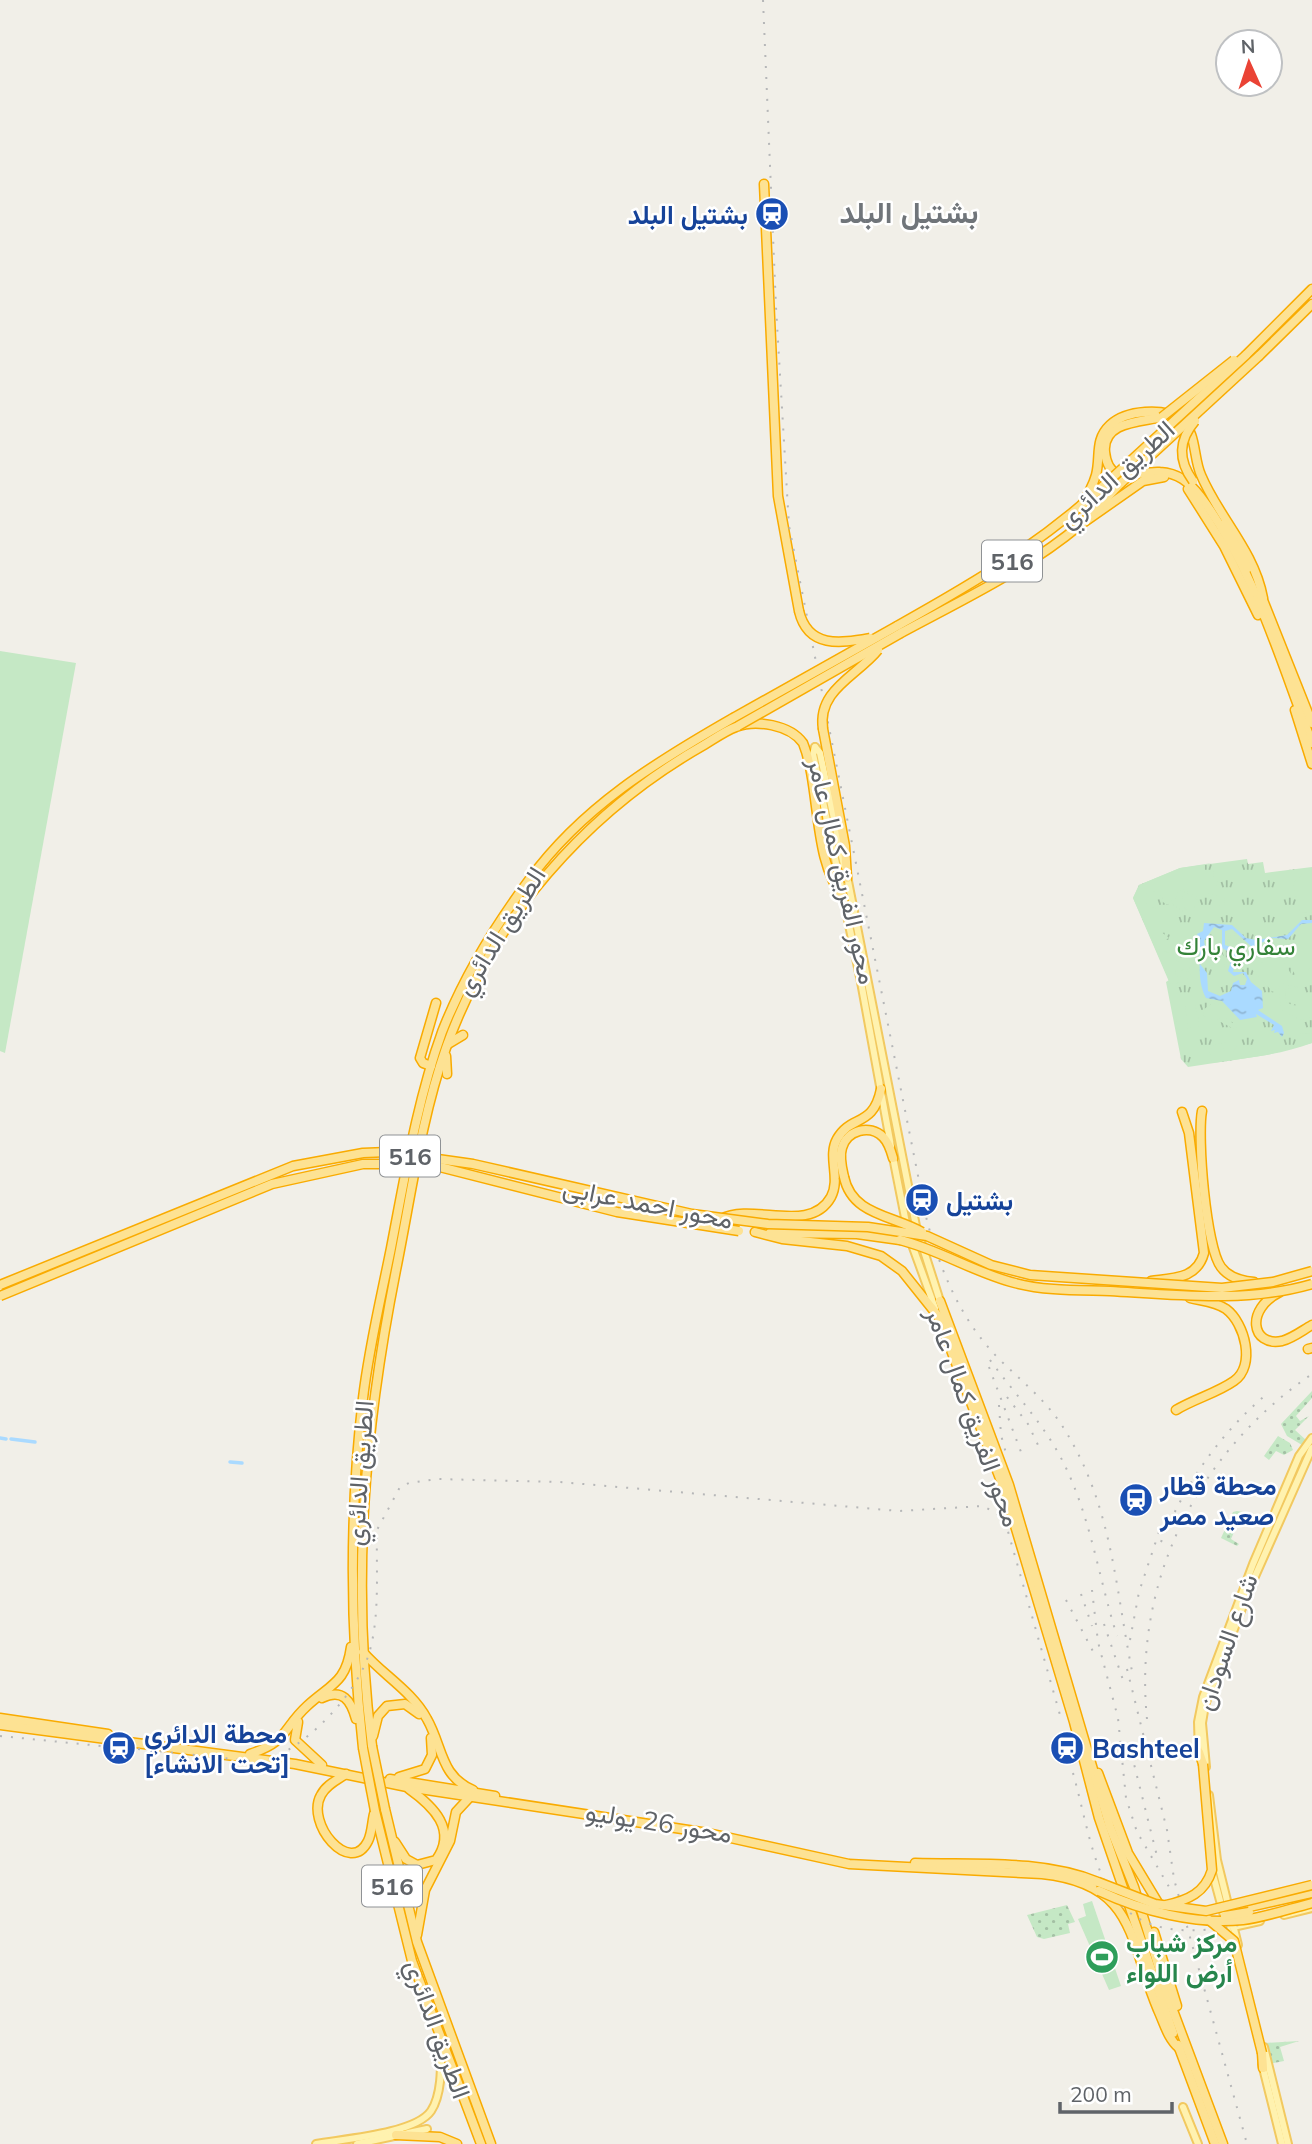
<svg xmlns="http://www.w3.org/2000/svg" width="1312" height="2144" viewBox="0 0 1312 2144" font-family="Mulish,Vazirmatn,sans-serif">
  <defs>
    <pattern id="grass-dots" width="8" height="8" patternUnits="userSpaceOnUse" patternTransform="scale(1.75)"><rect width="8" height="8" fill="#c5e8c5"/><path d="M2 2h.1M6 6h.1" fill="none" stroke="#a3c0a4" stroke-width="1.8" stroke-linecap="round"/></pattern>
    <pattern id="park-tufts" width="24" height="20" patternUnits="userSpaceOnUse" patternTransform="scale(1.75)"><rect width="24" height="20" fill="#c5e8c5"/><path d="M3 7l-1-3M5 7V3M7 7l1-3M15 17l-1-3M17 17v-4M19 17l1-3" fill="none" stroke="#a3c0a4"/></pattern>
    <pattern id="water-ripples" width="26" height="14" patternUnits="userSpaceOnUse" patternTransform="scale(1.75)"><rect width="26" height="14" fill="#aadaff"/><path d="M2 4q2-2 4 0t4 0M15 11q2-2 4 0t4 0" fill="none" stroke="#8eb4d2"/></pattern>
  </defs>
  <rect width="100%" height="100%" fill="#f1efe8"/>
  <g fill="url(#grass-dots)">
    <polygon points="1312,1391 1312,1398 1296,1416 1300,1421 1309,1416 1295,1430 1306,1440 1302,1445 1287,1436 1281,1424"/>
    <polygon points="1278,1436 1290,1443 1293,1450 1284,1455 1276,1451 1269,1460 1264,1456"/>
    <polygon points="1237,1511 1243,1512 1231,1539 1239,1544 1237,1546 1221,1538 1233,1512"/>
    <polygon points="1067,1905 1075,1922 1068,1924 1070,1933 1044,1939 1037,1937 1027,1915"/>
    <polygon points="1299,2041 1280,2047 1284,2061 1269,2064 1264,2043"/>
  </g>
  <polygon fill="url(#park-tufts)" points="1247,859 1248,864 1263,862 1265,873 1312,867 1312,1043 1267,1055 1188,1067 1181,1059 1166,982 1169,980 1133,898 1139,885 1180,868"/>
  <g fill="#c5e8c5">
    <polygon points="0,651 76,663 5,1053 0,1051"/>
    <polygon points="1212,863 1205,865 1205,871 1213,871 1214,877 1219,878 1215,889 1224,897 1225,906 1220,907 1218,896 1206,893 1199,898 1181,888 1168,905 1161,901 1163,897 1152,890 1144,896 1144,902 1155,909 1158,905 1165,910 1155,927 1169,938 1159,943 1160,951 1173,953 1173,959 1179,962 1184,958 1184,948 1187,947 1190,969 1175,971 1176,977 1184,976 1184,972 1191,971 1191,974 1185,982 1170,984 1133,898 1139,885 1180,868"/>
    <polygon points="1312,873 1312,912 1300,913 1293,884 1302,874"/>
    <polygon points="1181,890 1199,901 1194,908 1182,896 1185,906 1190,908 1187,911 1184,907 1184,912 1172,904"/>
    <path d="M1230 928 1250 946 1269 939 1273 945C1256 951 1255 958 1238 940L1229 942 1231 935 1237 936 1229 930 1227 947 1224 942 1227 937 1225 930Z"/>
    <polygon points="1302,941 1312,943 1312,967 1296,976 1279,948 1287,952 1286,948 1302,945"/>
    <polygon points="1213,943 1227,960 1224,967 1216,971 1206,962"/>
    <polygon points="1269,954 1280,956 1293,977 1273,992 1243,960 1249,954 1262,963"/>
    <polygon points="1288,985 1300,987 1286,989 1285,1001 1292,1005 1312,1007 1311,1017 1300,1020 1281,1009 1279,993"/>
    <polygon points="1212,1003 1220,1005 1227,1019 1237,1026 1236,1030 1219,1021 1222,1018 1215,1020 1208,1010 1205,1014 1213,1020 1204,1016 1203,1010"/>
    <polygon points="1195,1004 1200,1026 1178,1030 1174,1008 1184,1006 1188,1024 1185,1006"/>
    <path d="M1312 1033V1043C1280 1055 1246 1058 1212 1063L1209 1050 1216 1044 1228 1042 1222 1047 1226 1052H1233L1237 1046V1052L1242 1057 1253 1048 1257 1056 1267 1049 1276 1051 1293 1047 1300 1034Z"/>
    <polygon points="1092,1901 1121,1986 1109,1990 1078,1919 1086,1916 1083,1904"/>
  </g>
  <path fill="url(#water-ripples)" fill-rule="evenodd" d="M1302 920H1312V923L1301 924 1288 939 1272 938 1252 947 1232 929 1225 931V945L1238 950 1233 972H1246L1251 982 1262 991 1263 1008 1258 1010 1282 1026 1284 1033 1282 1037 1278 1032 1274 1033 1275 1030 1271 1031 1274 1025 1256 1014 1257 1017 1240 1020 1222 1001 1206 998C1194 976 1204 949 1197 934L1203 931 1204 923 1232 925 1246 938 1256 940 1287 935ZM1214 927 1222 930V948L1233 954 1228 971 1234 976 1243 973 1247 979 1245 985H1240L1239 980 1233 983 1231 991 1220 996 1208 991 1207 973 1200 964 1206 951 1204 941Z"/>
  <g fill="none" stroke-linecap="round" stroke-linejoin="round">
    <g stroke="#aadaff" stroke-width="3.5">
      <polyline points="0,1438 6,1439"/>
      <polyline points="11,1439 35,1442"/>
      <polyline points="230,1462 242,1463"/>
    </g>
    <g stroke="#f2c960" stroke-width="10">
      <g id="major">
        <polyline points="815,747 813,754 861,982 891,1146"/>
        <polyline points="815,747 820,753 844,866"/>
        <polyline points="847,876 916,1226 940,1301"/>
        <polyline points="893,1157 907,1228"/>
        <polyline points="911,1242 935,1308"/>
        <polyline points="1199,1756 1198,1722 1203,1697 1253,1564 1299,1456 1312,1438"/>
        <polyline points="1206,1767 1202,1723 1205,1705 1249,1590 1312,1448"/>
        <polyline points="1209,1795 1217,1860 1238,1945"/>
        <polyline points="1212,1871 1230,1938"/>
        <polyline points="1284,1915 1312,1908"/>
        <polyline points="1233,1927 1260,1921"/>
        <polyline points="1264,2047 1288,2144"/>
        <polyline points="1262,2064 1282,2144"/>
        <polyline points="1183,2107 1198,2144"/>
        <path d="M316 2144C343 2139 415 2134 431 2111 443 2093 441 2061 441 2040"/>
        <polyline points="357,2144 427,2129"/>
      </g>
    </g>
    <g stroke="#f9ab00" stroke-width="11">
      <g id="highway">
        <polyline points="764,184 778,496 799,611"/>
        <polyline points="1246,355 1312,289"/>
        <polyline points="1259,356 1312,304"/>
        <path d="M1162 417C1142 422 1102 421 1105 452 1109 489 1139 470 1160 472 1178 473 1189 482 1200 496 1254 567 1280 661 1312 743"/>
        <polyline points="1188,489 1224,546 1258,615"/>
        <path d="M1080 508C1086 498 1093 486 1096 475 1101 456 1094 440 1110 425 1126 410 1164 407 1181 420 1197 432 1193 458 1201 475 1219 518 1254 550 1263 598"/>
        <polyline points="1083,523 1143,481 1164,477"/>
        <polyline points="1224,524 1248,568"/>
        <polyline points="1261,595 1312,723"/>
        <path d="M897 626C979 580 1044 542 1113 477"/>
        <path d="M901 633C962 600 1026 570 1080 525 1094 513 1107 497 1121 483"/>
        <polyline points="1295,710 1312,764"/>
        <polyline points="823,729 845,846 847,878"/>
        <polyline points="448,1044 463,1035"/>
        <polyline points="446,1056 447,1074"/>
        <polyline points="431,1066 423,1063 420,1058 436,1003"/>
        <path d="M1202 1111C1197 1137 1206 1247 1221 1267 1229 1278 1241 1281 1254 1282"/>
        <path d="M844 1177C842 1168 839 1157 842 1148 847 1130 870 1124 883 1137 889 1143 891 1151 893 1158"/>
        <path d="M721 1219C753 1202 810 1235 831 1197 841 1178 827 1157 837 1139 851 1114 873 1128 881 1089"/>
        <polyline points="755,1232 782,1239 847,1246 881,1256 902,1271 938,1316 1004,1489 1074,1722 1099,1818 1173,2033"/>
        <polyline points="770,1233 857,1234 900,1240"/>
        <path d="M1151 1281C1174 1278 1197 1279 1204 1253L1189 1133 1182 1112"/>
        <path d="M1280 1292C1245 1309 1251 1347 1282 1341 1293 1338 1303 1330 1312 1325"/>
        <polyline points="940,1301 1009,1485 1110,1827 1134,1887 1168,1997 1223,2144"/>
        <polyline points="1308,1349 1312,1348"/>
        <path d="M1176 1410C1194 1399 1217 1393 1234 1381 1256 1366 1245 1323 1226 1309 1216 1302 1202 1301 1190 1298"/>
        <path d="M363 1652C383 1675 412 1691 427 1719 443 1747 440 1776 473 1790"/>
        <path d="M322 1698C343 1688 351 1701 356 1719"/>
        <polyline points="0,1718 108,1734"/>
        <polyline points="298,1722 295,1740 322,1765"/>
        <path d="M0 1725 295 1764 407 1787 708 1833 849 1864 1042 1874C1136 1884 1128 1939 1158 2010 1164 2023 1168 2039 1179 2048"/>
        <polyline points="373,1736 378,1716 387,1706 405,1704 419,1714"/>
        <path d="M372 1746C351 1583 364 1431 396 1270 411 1196 421 1119 446 1048 492 919 586 812 704 745 714 739 725 731 736 727 756 719 790 725 803 743 821 788 812 861 844 898"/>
        <path d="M363 1748C350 1631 349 1514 363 1398 369 1347 381 1298 391 1248 405 1176 417 1101 442 1032 463 978 494 927 529 880 582 807 656 762 733 718"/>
        <polyline points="1199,1752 1203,1764"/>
        <path d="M250 1754C289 1741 282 1729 307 1706 331 1684 346 1683 351 1647"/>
        <polyline points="1098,1773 1128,1853 1160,1906"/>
        <path d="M346 1774C337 1780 326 1785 321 1795 305 1823 350 1877 368 1841 372 1833 372 1822 374 1814"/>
        <polyline points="399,1777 425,1769 432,1755 431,1738"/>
        <polyline points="390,1779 495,1796"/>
        <polyline points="385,1809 417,1942 491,2144"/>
        <polyline points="375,1811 412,1961 481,2144"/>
        <path d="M395 1842 406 1859 417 1865 436 1860C458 1830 433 1806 409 1789"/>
        <path d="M915 1863C975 1865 1041 1859 1098 1882"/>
        <polyline points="1245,1908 1312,1893"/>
        <polyline points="1154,1932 1177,2006"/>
        <polyline points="417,1935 425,1890 450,1841 456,1812 469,1798"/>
        <polyline points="1178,2045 1215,2144"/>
        <polyline points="1262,2053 1263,2068"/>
        <polyline points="396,2135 440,2137 457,2144"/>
      </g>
    </g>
    <use href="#major" stroke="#fff2af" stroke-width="6"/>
    <use href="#highway" stroke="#fde293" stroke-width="8"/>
    <g stroke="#b6b7b8" stroke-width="2" stroke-dasharray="2 9" stroke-linecap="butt">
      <path d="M763 0 776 307 789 526 927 1221C941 1272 960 1318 997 1357 1020 1380 1045 1399 1063 1427 1113 1506 1115 1588 1133 1676"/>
      <path d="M990 1360C1014 1393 1041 1421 1060 1456 1090 1512 1098 1576 1117 1636"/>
      <polyline points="989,1367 1021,1452"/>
      <polyline points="1007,1397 1028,1424 1038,1445"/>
      <polyline points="999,1405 1001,1435 1007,1457"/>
      <path d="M1161 1542C1185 1484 1220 1433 1268 1393"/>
      <polyline points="1092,1590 1098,1642 1118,1718 1126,1798 1137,1832 1172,1892"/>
      <polyline points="1081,1594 1092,1626"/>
      <polyline points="1066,1600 1096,1657"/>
      <polyline points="1104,1624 1123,1680"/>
      <polyline points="1130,1640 1139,1592 1160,1529"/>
      <polyline points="1127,1669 1167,1830 1174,1879 1247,2144"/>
      <path d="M1147 1719C1133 1580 1198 1452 1312 1374"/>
      <polyline points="0,1736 101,1746"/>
      <polyline points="1129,1744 1157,1856"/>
      <path d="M138 1749 260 1762C303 1752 359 1693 370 1650 380 1613 376 1568 377 1530L400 1487 409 1483 437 1479 560 1482 899 1511 983 1506 1001 1516 1007 1528 1062 1722"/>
      <path d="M1073 1773C1082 1805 1088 1840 1100 1871 1136 1964 1240 1924 1312 1908"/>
    </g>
    <g stroke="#f9ab00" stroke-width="11" stroke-linecap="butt">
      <g id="highway-bridge">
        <polyline points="1162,417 1234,360"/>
        <polyline points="1113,477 1246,355"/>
        <path d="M1193 481C1178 460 1178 441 1195 421"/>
        <polyline points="1121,483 1259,356"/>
        <path d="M799 611C808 649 841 643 870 638"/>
        <polyline points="733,718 897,626"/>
        <polyline points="738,726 901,633"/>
        <path d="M823 729C817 690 857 676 878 650"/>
        <path d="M844 1177C852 1215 892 1215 922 1232"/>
        <path d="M900 1240C940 1250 975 1273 1015 1283 1046 1291 1078 1290 1110 1291 1177 1295 1247 1303 1312 1284"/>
        <polyline points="0,1285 293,1166 363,1153 388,1152 473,1164 692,1214 768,1224 868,1227 927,1236 991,1265 1030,1275 1222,1288 1273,1282 1312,1271"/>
        <polyline points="0,1296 272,1184 363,1164 428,1164 617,1212 739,1231"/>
        <polyline points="372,1746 385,1809"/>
        <polyline points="363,1748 375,1811"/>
        <polyline points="1098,1882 1155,1904 1206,1911 1312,1885"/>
        <path d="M1099 1891C1142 1911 1195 1925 1243 1920 1266 1917 1289 1909 1312 1903"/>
        <path d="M1166 1905C1188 1900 1205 1893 1212 1870L1203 1764"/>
        <polyline points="1225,1916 1249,1912"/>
        <polyline points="1209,1920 1234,1941 1262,2053"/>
      </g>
    </g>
    <use href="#highway-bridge" stroke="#fde293" stroke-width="8"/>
  </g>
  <defs>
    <g id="station-disc" transform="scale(1.75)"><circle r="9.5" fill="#1a4fb4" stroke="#fff"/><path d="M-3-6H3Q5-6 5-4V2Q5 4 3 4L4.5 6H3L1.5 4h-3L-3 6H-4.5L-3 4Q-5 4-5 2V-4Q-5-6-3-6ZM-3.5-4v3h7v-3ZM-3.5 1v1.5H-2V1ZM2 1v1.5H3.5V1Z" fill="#fff"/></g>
    <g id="stadium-disc" transform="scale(1.75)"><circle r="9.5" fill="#2e9e5b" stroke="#fff"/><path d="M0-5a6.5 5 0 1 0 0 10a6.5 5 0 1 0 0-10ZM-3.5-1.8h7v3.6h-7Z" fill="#fff"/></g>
  </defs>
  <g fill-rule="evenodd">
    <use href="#station-disc" x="772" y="214"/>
    <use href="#station-disc" x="922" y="1200"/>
    <use href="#station-disc" x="1136" y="1500"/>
    <use href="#station-disc" x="119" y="1748"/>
    <use href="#station-disc" x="1067" y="1748"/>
    <use href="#stadium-disc" x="1102" y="1957"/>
  </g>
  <g text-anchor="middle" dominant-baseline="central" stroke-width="5" stroke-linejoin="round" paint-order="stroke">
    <g fill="#fff" stroke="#8f9295" stroke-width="2">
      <rect x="982" y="540.5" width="60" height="41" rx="5"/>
      <rect x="380" y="1135.5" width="60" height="41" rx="5"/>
      <rect x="362" y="1865.5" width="60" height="41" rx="5"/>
    </g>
    <g font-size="24" font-weight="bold" fill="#5f6368">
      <text x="1012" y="561">516</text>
      <text x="410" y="1156">516</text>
      <text x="392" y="1886">516</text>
    </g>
    <g font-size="26" font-weight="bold" fill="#164399" stroke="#fff" text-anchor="start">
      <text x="748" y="214" text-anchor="end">بشتيل البلد</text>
      <text x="946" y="1200">بشتيل</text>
      <text x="1160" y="1485">محطة قطار<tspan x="1160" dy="30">صعيد مصر</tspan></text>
      <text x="144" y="1733">محطة الدائري<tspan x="144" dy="30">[تحت الانشاء]</tspan></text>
      <text x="1092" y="1748">Bashteel</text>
    </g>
    <g font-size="26" fill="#5f6368" stroke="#fff">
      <text transform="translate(1116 474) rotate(-42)">الطريق الدائري</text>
      <text transform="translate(843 871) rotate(77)">محور الفريق كمال عامر</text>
      <text transform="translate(500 931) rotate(-58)">الطريق الدائري</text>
      <text transform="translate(648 1203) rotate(11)">محور احمد عرابى</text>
      <text transform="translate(974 1417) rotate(70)">محور الفريق كمال عامر</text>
      <text transform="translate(359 1473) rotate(-86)">الطريق الدائري</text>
      <text transform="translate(1226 1642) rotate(-71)">شارع السودان</text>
      <text transform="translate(659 1822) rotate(9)">محور 26 يوليو</text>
      <text transform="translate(438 2029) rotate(70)">الطريق الدائري</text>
    </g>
    <g font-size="26" fill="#348238" stroke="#fff">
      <text x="1236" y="945">سفاري بارك</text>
    </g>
    <g font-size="26" font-weight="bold" fill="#27864d" stroke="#fff" text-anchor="start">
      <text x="1126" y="1942">مركز شباب<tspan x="1126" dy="30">أرض اللواء</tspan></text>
    </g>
    <g font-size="30" font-weight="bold" fill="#70757a" stroke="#fff">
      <text x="909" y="212">بشتيل البلد</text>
    </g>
  </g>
  <g transform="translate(1249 63) rotate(357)"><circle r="33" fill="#ffffff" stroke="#bfc1c3" stroke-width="2"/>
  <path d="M0-5L12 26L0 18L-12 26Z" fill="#ea4335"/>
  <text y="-10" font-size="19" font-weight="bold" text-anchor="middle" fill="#5f6368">N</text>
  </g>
  <path d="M1060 2102v10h112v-10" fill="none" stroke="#5f6368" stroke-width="3.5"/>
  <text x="1070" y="2102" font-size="21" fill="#5f6368" stroke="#ffffff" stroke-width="5" paint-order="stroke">200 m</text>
</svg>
